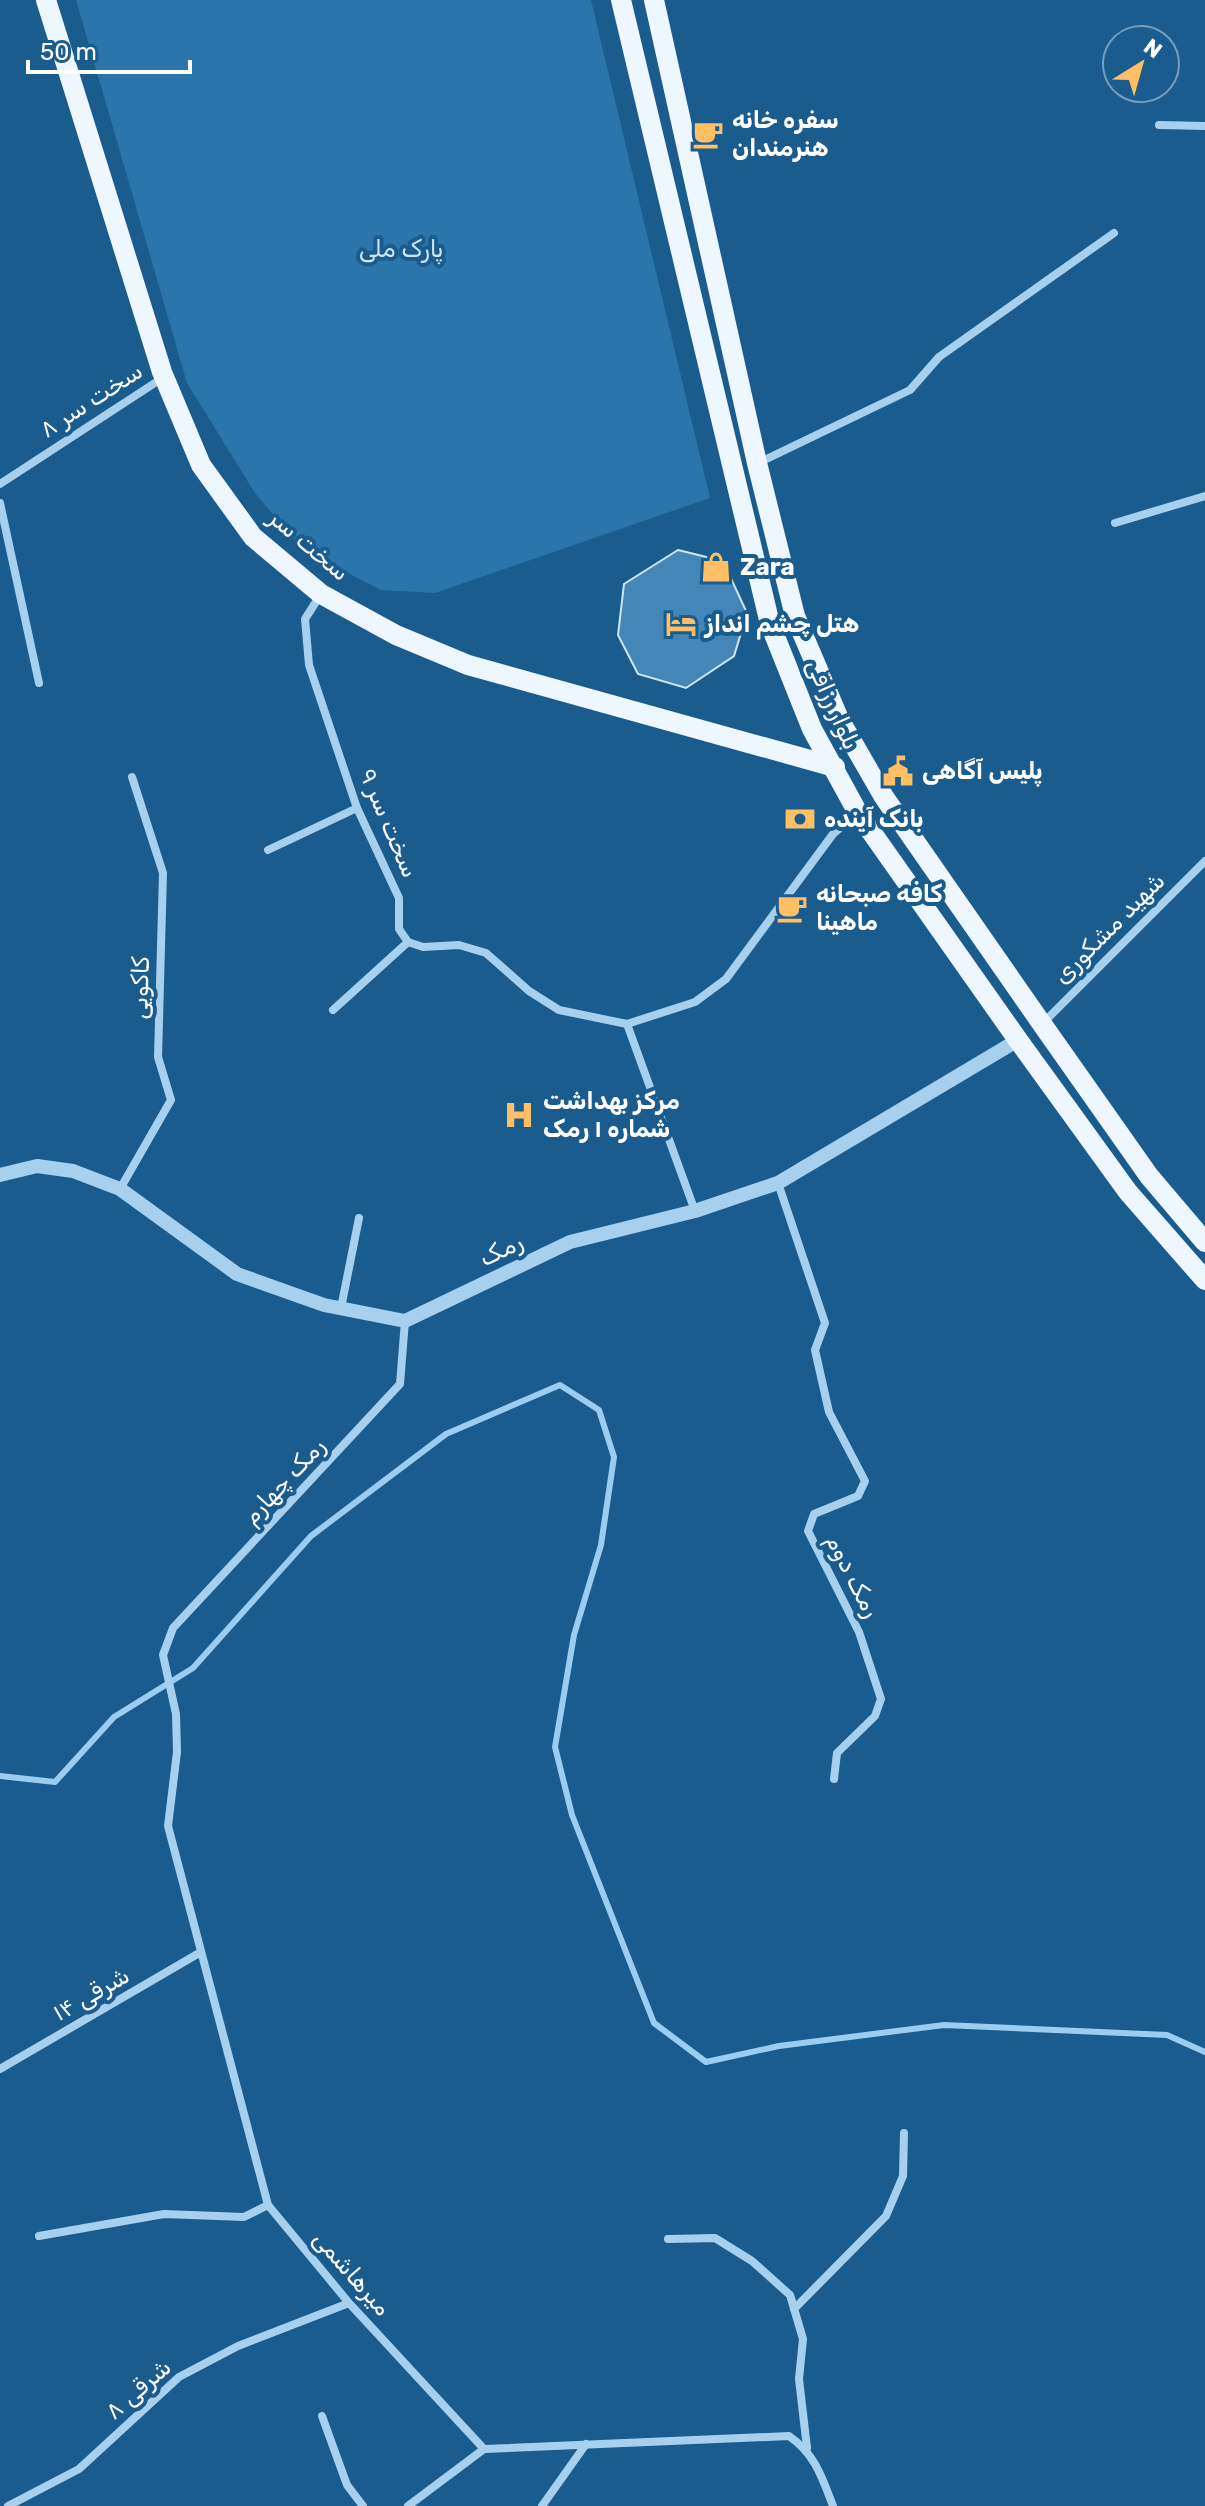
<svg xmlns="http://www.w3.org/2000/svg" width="1205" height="2506" viewBox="0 0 1205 2506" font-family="Rubik,Vazirmatn,sans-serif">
  <rect width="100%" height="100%" fill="#1a5c8e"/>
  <polygon fill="#2a75ab" points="76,0 591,0 710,498 435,593 381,590 303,550 255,493 187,383"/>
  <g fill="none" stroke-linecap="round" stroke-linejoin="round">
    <polyline stroke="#9acdf0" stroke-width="6" points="0,1776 55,1782 114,1717 193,1668 311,1536 446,1434 560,1385 599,1410 614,1457 601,1545 574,1635 555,1747 572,1815 654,2023 706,2062 779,2046 944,2025 1167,2035 1205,2052"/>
  </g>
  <polygon fill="#4386b7" stroke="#cde7fa" stroke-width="2" points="678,550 723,561 747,613 734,656 686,688 638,674 618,635 624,584"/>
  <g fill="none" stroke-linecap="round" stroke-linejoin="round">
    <g stroke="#a7d0ee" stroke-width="8">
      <polyline points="1159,125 1205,126"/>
      <polyline points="758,463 910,390 939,357 1114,233"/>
      <polyline points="0,484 164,377"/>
      <polyline points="0,503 39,683"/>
      <polyline points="1115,523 1205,496"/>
      <polyline points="321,594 305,619 309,665 357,808 399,898 399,929 408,942 423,947 459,945 486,953 529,991 559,1010 627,1024 695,1002 726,979 833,834 858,813"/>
      <polyline points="268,850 357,808"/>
      <polyline points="333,1010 408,942"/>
      <polyline points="627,1024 695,1211"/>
      <polyline points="1042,1024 1205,861"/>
      <polyline points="778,1183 825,1323 815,1350 829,1412 865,1481 858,1496 814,1514 808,1531 859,1632 881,1699 875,1716 837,1753 834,1779"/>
      <polyline points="120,1189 171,1100 158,1057 163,873 132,777"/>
      <polyline points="341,1308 359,1218"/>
      <path d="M405 1321 400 1384 173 1628 163 1655 176 1714 177 1752 168 1826 268 2205 349 2303 484 2449 789 2436C815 2454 822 2477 833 2506"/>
      <polyline points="0,2069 201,1952"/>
      <polyline points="39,2236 164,2214 244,2217 268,2205"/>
      <polyline points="668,2239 715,2238 752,2261 790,2295 803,2339 799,2379 807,2448"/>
      <polyline points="794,2309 886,2216 903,2176 904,2133"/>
      <polyline points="322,2416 347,2485 363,2506"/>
      <polyline points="8,2506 79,2469 179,2377 238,2346 349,2303"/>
      <polyline points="408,2506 484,2449"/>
      <polyline points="542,2506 586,2444"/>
    </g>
    <polyline stroke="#a7d0ee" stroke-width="14" points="0,1175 37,1166 73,1171 120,1189 237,1274 324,1305 405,1321 570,1242 695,1211 778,1183 1018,1040"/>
    <g stroke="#eef7ff" stroke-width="20">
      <polyline points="46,0 162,372 201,465 253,537 321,594 396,635 468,665 835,767"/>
      <polyline points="621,0 770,624 812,729 858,813 1018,1040 1128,1192 1205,1280"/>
      <polyline points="654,0 757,463 795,616 839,719 884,797 1042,1024 1149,1176 1205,1242"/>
    </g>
  </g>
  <defs>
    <g id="cafe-bare" transform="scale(2.4)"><path d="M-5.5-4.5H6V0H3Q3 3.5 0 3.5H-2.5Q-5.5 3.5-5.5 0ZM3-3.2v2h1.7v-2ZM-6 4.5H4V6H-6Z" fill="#ffbf64" stroke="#1a5c8e" stroke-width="2.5" paint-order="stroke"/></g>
    <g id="shop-bare" transform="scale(2.4)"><path d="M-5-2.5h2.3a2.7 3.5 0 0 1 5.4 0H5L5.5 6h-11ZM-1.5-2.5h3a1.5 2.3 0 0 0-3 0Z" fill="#ffbf64" stroke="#1a5c8e" stroke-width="2.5" paint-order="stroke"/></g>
    <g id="hotel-bare" transform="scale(2.4)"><path d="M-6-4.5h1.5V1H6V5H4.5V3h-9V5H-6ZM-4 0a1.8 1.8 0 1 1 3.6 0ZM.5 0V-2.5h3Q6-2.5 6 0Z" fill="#ffbf64" stroke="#1a5c8e" stroke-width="2.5" paint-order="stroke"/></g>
    <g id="civic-bare" transform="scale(2.4)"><path d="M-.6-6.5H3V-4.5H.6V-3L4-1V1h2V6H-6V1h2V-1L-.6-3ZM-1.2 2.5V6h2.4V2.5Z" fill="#ffbf64" stroke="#1a5c8e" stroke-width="2.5" paint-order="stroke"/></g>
    <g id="bank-bare" transform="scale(2.4)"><path d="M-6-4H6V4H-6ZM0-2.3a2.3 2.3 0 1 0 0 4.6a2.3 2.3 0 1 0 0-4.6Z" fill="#ffbf64" stroke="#1a5c8e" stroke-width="2.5" paint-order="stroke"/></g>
    <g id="hospital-bare" transform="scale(2.4)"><path d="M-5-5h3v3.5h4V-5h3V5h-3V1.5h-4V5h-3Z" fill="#ffbf64" stroke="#1a5c8e" stroke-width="2.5" paint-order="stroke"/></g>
  </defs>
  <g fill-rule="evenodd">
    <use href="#cafe-bare" x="708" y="134"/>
    <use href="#shop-bare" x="716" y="567"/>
    <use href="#hotel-bare" x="681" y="624"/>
    <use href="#civic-bare" x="898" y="771"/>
    <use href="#bank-bare" x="800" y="819"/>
    <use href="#cafe-bare" x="792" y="908"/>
    <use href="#hospital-bare" x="519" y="1115"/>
  </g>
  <g text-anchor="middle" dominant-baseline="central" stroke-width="8" stroke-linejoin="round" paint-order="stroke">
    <g font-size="24" font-weight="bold" fill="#fff" stroke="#1a5c8e" text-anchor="start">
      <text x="732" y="120">سفره خانه<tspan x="732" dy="28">هنرمندان</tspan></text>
      <text x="740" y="567">Zara</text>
      <text x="705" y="624">هتل چشم انداز</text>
      <text x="922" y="771">پلیس آگاهی</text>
      <text x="824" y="819">بانک آینده</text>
      <text x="816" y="894">کافه صبحانه<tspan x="816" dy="28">ماهینا</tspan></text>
      <text x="543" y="1101">مرکز بهداشت<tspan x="543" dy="28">شماره ۱ رمک</tspan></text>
    </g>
    <g font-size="24" fill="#cde7fa" stroke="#1a5c8e">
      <text x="401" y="249">پارک ملی</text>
    </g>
    <g font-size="24" fill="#fff" stroke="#1a5c8e">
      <text transform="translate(91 400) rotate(-33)">سخت سر ۸</text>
      <text transform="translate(309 545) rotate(40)">سخت سر</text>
      <text transform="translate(833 704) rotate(66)">بلوار رزاقی</text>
      <text transform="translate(389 823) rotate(67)">سخت سر ۹</text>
      <text transform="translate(1109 928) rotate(-45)">شهید مشکوری</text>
      <text transform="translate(140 988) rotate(-88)">کاکویی</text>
      <text transform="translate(501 1250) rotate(-26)">رمک</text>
      <text transform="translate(284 1481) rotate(-47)">رمک چهارم</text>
      <text transform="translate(853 1576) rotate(63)">رمک دوم</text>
      <text transform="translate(91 1994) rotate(-30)">شرقی ۱۴</text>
      <text transform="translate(352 2273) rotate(49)">میرهاشمی</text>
      <text transform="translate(138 2389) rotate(-41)">شرقی ۸</text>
    </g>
  </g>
  <g transform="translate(1141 64) rotate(37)"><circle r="38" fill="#1a5c8e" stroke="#769dbb" stroke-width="2"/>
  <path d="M0-6L14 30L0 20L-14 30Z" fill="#ffbf64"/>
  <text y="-12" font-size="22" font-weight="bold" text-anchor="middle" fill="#ffffff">N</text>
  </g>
  <path d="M28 60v12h162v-12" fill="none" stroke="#ffffff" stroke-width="4"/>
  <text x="40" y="60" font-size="24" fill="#ffffff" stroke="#1a5c8e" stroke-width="6" paint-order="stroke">50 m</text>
</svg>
